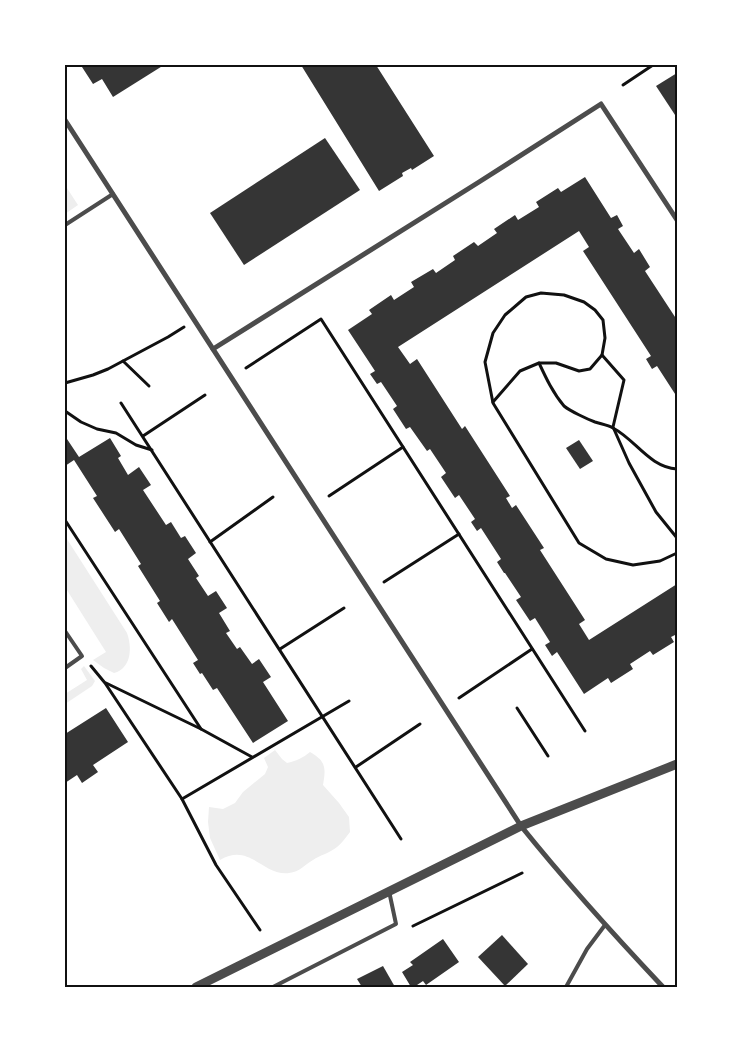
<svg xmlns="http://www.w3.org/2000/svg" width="742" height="1052" viewBox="0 0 742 1052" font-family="'DejaVu Sans',sans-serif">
  <rect width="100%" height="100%" fill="#fff"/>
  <g fill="#eee">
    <polygon points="65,185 78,205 65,214"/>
    <path d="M65 536 127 633C132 647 132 668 114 673L104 668 93 660 106 652 65 587Z"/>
    <polygon points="84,666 95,681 92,686 65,704 65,694 87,680 81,669"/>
    <path d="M275 750 282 759 287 763C296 761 303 758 310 752 326 761 326 768 323 785L339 803 349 817 350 832C346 837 342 843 337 847 330 853 320 855 313 860 304 865 300 872 289 873 262 876 250 842 220 860L210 838 208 822 209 807 223 809 235 803 243 792 265 774 268 767 264 758Z"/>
  </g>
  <g fill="#353535">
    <polygon points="85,65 164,65 113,97 102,79 93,84 82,67"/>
    <polygon points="301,65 376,65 434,156 412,170 411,168 402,173 403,176 379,191"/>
    <polygon points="677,73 677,118 656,86"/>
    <polygon points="325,138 360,190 244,265 210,213"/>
    <polygon points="585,177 611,218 617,215 623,226 618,229 634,253 639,249 650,267 645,271 677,320 677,397 657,366 652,369 646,359 651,356 583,251 589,247 579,231 398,347 410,364 417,359 462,429 465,426 510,496 506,498 512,508 516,505 544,548 540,550 585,620 579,624 589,640 677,584 677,634 671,637 674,642 653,655 650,651 630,664 633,669 611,683 608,678 584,694 557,652 552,656 545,645 550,642 535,618 530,621 516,600 521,597 505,573 504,573 497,562 501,559 481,528 477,531 471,522 475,519 459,495 455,498 441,477 446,473 430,449 427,451 410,427 406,429 393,409 397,406 381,382 377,384 370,374 375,371 348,330 372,314 369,310 391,295 394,300 414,287 411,282 433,269 436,273 455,260 453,256 474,242 478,246 497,233 494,229 515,215 518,220 539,207 536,202 558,188 561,192"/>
    <polygon points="65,436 79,457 110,438 121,456 118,458 128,475 139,467 151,485 143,490 166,525 171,522 181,538 185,536 196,553 188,559 199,576 196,578 208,596 216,591 227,608 219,613 230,631 226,633 237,649 240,647 252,664 259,659 271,677 263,682 288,721 253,743 217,688 213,690 202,673 200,674 193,663 198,660 172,619 169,622 157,603 160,601 138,566 141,564 119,529 115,532 93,498 97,496 74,460 65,466"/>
    <polygon points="579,440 593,461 580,469 566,448"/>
    <polygon points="106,708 128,742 93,765 98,772 82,783 77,775 65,783 65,734"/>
    <polygon points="502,935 528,964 505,986 478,957"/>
    <polygon points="443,939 459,962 426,985 423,981 414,987 411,987 402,972 413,965 410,962"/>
    <polygon points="383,966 395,987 362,987 357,979"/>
  </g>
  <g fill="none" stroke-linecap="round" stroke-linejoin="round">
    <g stroke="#111" stroke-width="3">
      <polyline points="623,85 653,65"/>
      <polyline points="123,361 149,386"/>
      <path d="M539 363C546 378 553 393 564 406 570 411 587 419 595 422 601 424 608 425 613 428 636 440 649 467 677 469"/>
      <polyline points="246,368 321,319 585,731"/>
      <polyline points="65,383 93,375 108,369 168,337 184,327"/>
      <polyline points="493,402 520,371 539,363 556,363 579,371 590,369 602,355"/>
      <polyline points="121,403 401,839"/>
      <polyline points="65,411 81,422 97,429 116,433 136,445 152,450"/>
      <polyline points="143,436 205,395"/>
      <polyline points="329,496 403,447"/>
      <polyline points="65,520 201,729"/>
      <polyline points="677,538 656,512 629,463 613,427 624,380 602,355 605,338 603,320 595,310 584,302 564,295 541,293 526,297 505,315 493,333 485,362 493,403 579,543 606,559 633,565 660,561 677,553"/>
      <polyline points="210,542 273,497"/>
      <polyline points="384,582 459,534"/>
      <polyline points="280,649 344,608"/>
      <polyline points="91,666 105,683 182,799 216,865 260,930"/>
      <polyline points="106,683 201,729 252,757"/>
      <polyline points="459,698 532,649"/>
      <polyline points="517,708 548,756"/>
      <polyline points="356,767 420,724"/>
      <polyline points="182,799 349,701"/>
      <polyline points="413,926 522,873"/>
    </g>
    <g stroke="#4c4c4c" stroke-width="4">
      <polyline points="65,225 113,194"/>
      <polyline points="65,631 82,656 65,668"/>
      <polyline points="273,987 396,924 389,891"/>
      <polyline points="566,987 587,949 605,925"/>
    </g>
    <g stroke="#4c4c4c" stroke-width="5">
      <path d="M65 120 521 826C566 882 614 935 663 987"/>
      <polyline points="213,349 479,182 601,104 677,220"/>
    </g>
    <polyline stroke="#4c4c4c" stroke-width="9" points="196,987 521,826 677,764"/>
  </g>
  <rect width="742" height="1052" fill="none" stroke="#ffffff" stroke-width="132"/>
  <rect x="66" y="66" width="610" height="920" fill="none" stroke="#111" stroke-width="2"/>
</svg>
